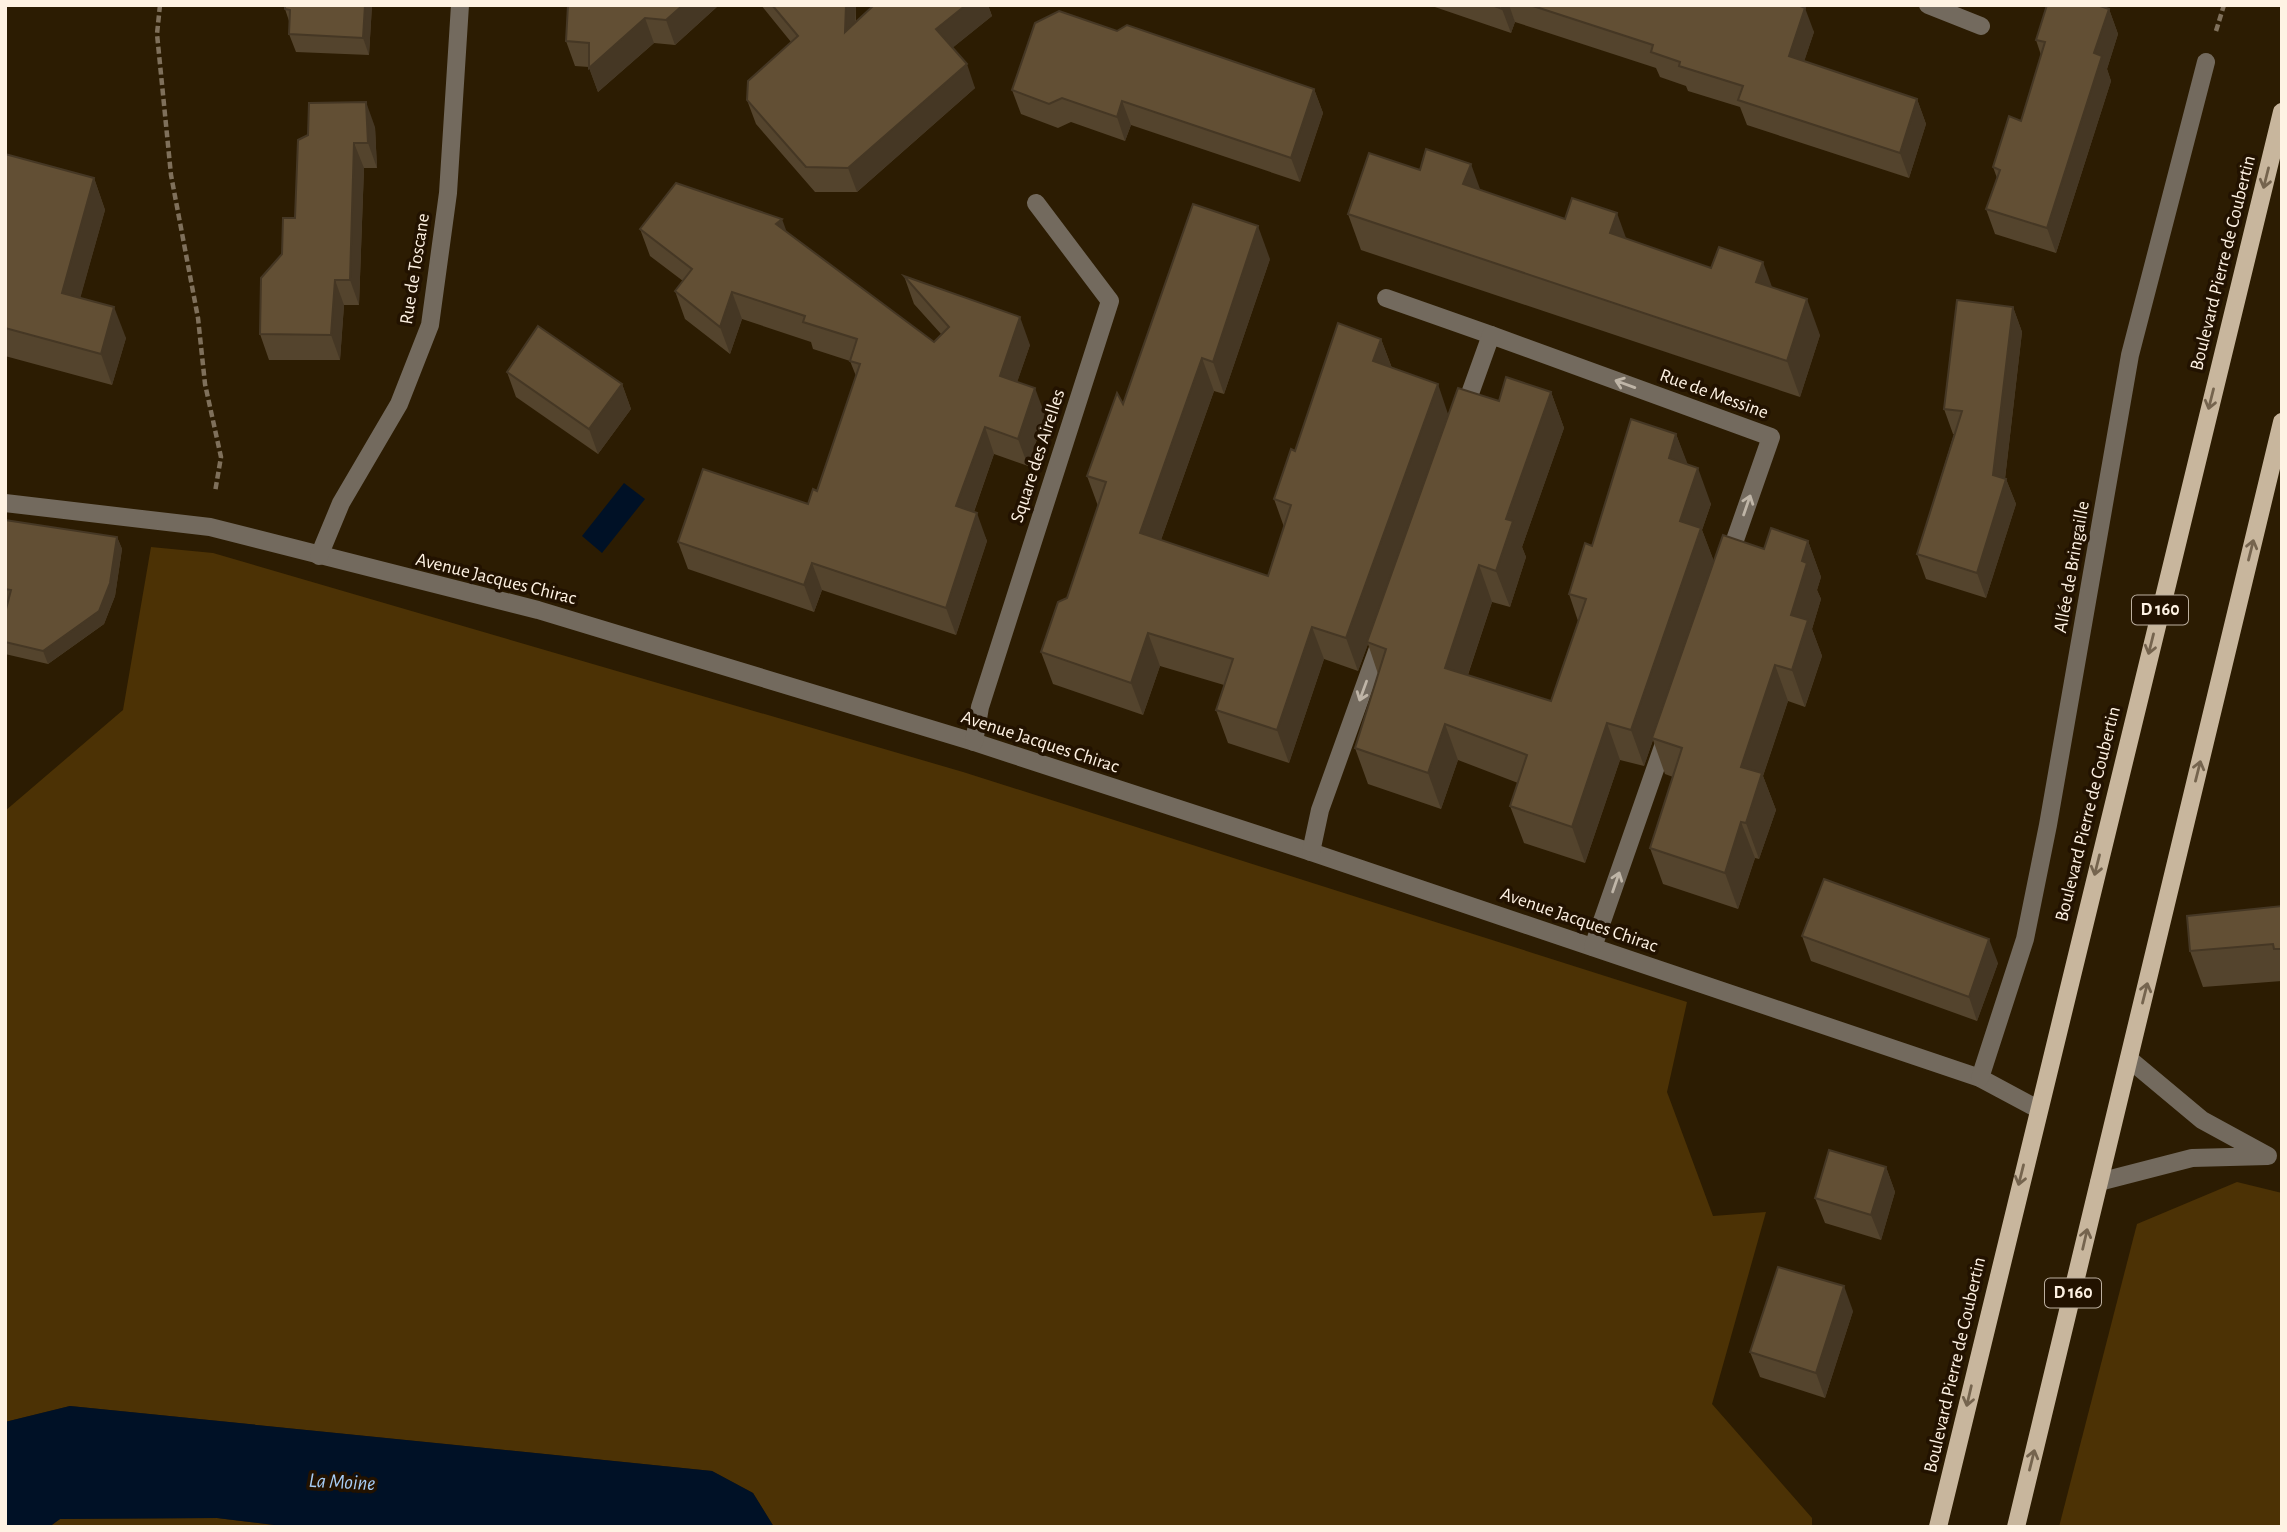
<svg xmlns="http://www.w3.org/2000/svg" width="2287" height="1532" viewBox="0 0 2287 1532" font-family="'Alegreya Sans',sans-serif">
  <rect width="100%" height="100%" fill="#2c1c02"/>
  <g fill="#4c3205">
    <polygon points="151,547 213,553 963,772 1687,1002 1667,1092 1713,1216 1766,1212 1712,1404 1812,1518 1812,1527 774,1527 753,1493 712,1471 70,1406 5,1422 5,811 123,710"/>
    <polygon points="2237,1182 2282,1193 2282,1527 2059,1527 2137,1224"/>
    <polygon points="217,1518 291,1527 49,1527 60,1519"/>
  </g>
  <g fill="#001126">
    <polygon points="624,483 645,499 602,553 582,536"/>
    <polygon points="70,1406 712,1471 753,1493 774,1527 291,1527 217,1518 60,1519 49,1527 5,1527 5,1422"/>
  </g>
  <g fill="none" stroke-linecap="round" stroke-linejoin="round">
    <g stroke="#7f705b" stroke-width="4.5" stroke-dasharray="7 3.5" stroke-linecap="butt">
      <polyline points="160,5 157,34 171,175 198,318 205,384 221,457 215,492"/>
      <polyline points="2216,31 2224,5"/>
    </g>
    <g stroke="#736a5e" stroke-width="18">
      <polyline points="1928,5 1981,26"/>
      <polyline points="1386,298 1491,335"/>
      <polyline points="1463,413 1491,335 1771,437 1728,560"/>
      <polyline points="5,503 210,527 538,610 974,742 1311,852 1980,1078 2038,1109"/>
      <polyline points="319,556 341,503 399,404 430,325 448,193 460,5"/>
      <polyline points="974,742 980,707 1110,301 1036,203"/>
      <polyline points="1311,852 1320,810 1381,640"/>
      <polyline points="1593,947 1667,735"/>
      <polyline points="1980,1078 2025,939 2048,825 2130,355 2206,62"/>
      <polyline points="2099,1182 2192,1158 2268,1156 2202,1120 2129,1059"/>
    </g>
    <g stroke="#c8b69d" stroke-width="18">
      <polyline points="1938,1527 2282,112"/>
      <polyline points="2016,1527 2282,422"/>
    </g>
  </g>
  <g fill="#54442d">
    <polygon points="285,5 372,5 369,55 296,52 289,34 289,21 285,9"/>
    <polygon points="568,5 719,5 675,45 654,43 598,92 589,67 575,66 566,41"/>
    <polygon points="761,5 856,5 856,22 874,5 988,5 992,16 952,48 975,88 857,192 815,192 756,124 747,100 791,42"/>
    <polygon points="1429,5 1798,5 1814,32 1804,61 1917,99 1926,124 1909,178 1747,125 1740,107 1688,91 1686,86 1660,77 1656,68 1515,22 1511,33"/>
    <polygon points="2109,9 2118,34 2107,69 2111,81 2056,253 1995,234 1986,209 1997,178 1993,167 2021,121 2041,55 2036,40"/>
    <polygon points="1117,31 1314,89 1323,113 1300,182 1131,125 1125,141 1071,122 1058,128 1021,114 1012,90"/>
    <polygon points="375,127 377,168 364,168 359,305 344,305 340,360 269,360 260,334 282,254 295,218 298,140"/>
    <polygon points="5,154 94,178 105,210 80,298 126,338 112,385 5,356"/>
    <polygon points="1480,190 1711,268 1820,335 1800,397 1361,250 1348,214"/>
    <polygon points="640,229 786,231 934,342 941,334 914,304 904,276 1030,345 1017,382 1045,415 1028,466 994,454 974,512 987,541 956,635 822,590 814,612 688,569 678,542 808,504 817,491 856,376 850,361 813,349 811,342 742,319 730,354 685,319 675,291 683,281 650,256"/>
    <polygon points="1270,259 1224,394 1214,391 1161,540 1268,576 1284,527 1274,499 1295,451 1381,339 1392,368 1448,414 1499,401 1551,392 1564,428 1522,547 1526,557 1510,607 1492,602 1468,675 1551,701 1578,621 1569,594 1592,546 1676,434 1687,464 1711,504 1702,530 1714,562 1764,549 1808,541 1821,577 1817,590 1821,599 1812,629 1822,656 1805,707 1788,701 1763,776 1776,810 1759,859 1755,858 1738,909 1663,884 1650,848 1673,777 1665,774 1653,740 1644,766 1620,760 1585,863 1524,843 1510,806 1518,783 1458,760 1441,809 1368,784 1355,748 1378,674 1368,644 1358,671 1324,659 1289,763 1228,743 1216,710 1224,685 1160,666 1143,715 1053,684 1041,652 1067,598 1098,506 1087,476 1123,404"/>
    <polygon points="2013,307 2022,332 2005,479 2006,479 2016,504 1986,598 1926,579 1917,554 1954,434 1953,434 1944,409"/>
    <polygon points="507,372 622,384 631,409 598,454 516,397"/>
    <polygon points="5,520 117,537 122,549 115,596 104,624 48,664 5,654 5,613 8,601 5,601"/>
    <polygon points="2282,906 2282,981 2203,987 2190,951"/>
    <polygon points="1802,936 1998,963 1977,1021 1811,961"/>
    <polygon points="1886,1167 1895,1192 1881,1240 1825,1223 1815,1198"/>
    <polygon points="1853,1311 1825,1398 1760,1377 1750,1352"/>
  </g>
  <g fill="#453724">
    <polygon points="365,5 372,5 369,55 363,38"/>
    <polygon points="683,5 719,5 675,45 666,20"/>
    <polygon points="846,5 856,5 854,56 845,32"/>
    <polygon points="966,5 988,5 992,16 945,54 936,29"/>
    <polygon points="1503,5 1509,5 1515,22 1511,33 1502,9"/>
    <polygon points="1805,8 1814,32 1798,80 1789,56"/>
    <polygon points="2109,9 2118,34 2107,69 2111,81 2056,253 2047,228 2094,53"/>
    <polygon points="645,18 654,43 598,92 589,68"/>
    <polygon points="967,64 975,88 857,192 848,168"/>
    <polygon points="1314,89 1323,113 1300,182 1291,158"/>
    <polygon points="1917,99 1926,124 1909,178 1900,153"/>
    <polygon points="1122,101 1131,125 1125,141 1117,117"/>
    <polygon points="366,102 375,127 377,168 368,143"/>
    <polygon points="354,143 364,168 359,305 350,280"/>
    <polygon points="1471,164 1484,200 1463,184"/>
    <polygon points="94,178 105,210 73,324 62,293"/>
    <polygon points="1617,213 1630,249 1610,233"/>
    <polygon points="782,219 792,246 776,224"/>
    <polygon points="1258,226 1270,259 1224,394 1213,362"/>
    <polygon points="1763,262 1776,298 1756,282"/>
    <polygon points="335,280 344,305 340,360 331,335"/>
    <polygon points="732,292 742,319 730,354 720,327"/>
    <polygon points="1807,299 1820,335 1800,397 1787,361"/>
    <polygon points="114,307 126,338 112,385 101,354"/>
    <polygon points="2013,307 2022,332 2004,487 2006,479 2016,504 1986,598 1977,573 1993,475"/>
    <polygon points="1020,317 1030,345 1010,403 1000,376"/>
    <polygon points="1381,339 1393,371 1373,361"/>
    <polygon points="1202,358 1214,391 1152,565 1140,533"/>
    <polygon points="622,384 631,409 598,454 589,429"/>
    <polygon points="1438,384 1449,417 1367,642 1368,644 1358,671 1346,638"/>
    <polygon points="1035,388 1045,415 1028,466 1018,439"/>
    <polygon points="1551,392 1564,428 1522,547 1526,557 1510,607 1496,571 1506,519"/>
    <polygon points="985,427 994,454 966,534 956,506"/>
    <polygon points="1676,434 1690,470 1669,458"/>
    <polygon points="1698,468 1711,504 1702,530 1715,564 1652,738 1653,740 1644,766 1631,730 1680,521"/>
    <polygon points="977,513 987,541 956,635 946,608"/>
    <polygon points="117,537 122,549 115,596 104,624 48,664 43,651"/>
    <polygon points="1808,541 1821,577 1817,590 1821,599 1812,629 1822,656 1805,707 1792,670 1791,615 1802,561"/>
    <polygon points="812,563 822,590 814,612 804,585"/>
    <polygon points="1479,565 1492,602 1458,704 1445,668"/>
    <polygon points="1312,627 1324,659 1289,763 1277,730"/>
    <polygon points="1148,633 1160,666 1143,715 1131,683"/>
    <polygon points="1775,665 1788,701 1763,776 1776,810 1759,859 1746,823 1741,767"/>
    <polygon points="1607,723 1620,760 1585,863 1572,827"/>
    <polygon points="1445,724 1458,760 1441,809 1428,773"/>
    <polygon points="1741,822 1755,858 1738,909 1725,873"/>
    <polygon points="1989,939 1998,963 1977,1021 1969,997"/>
    <polygon points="1886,1167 1895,1192 1881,1240 1871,1215"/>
    <polygon points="1844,1286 1853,1311 1825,1398 1816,1373"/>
  </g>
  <g fill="#624f34" stroke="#453724" stroke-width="2">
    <polygon points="285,5 365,5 363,38 289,34 290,10 285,9"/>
    <polygon points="568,5 683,5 666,20 645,18 589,68 589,43 566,41"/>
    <polygon points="772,5 846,5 845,32 874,5 966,5 936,29 967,64 848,168 806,167 747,100 748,81 798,36"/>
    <polygon points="1492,5 1503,5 1502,9"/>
    <polygon points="1530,5 1798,5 1805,8 1789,56 1917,99 1900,153 1738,100 1743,86 1679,66 1680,62 1651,52 1653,45"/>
    <polygon points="2047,5 2097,5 2109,9 2094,53 2102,56 2047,228 1986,209 2000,170 1993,167 2009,116 2021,121 2045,42 2036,40"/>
    <polygon points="1059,11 1117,31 1127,25 1314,89 1291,158 1122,101 1117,117 1062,98 1049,104 1012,90 1035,23"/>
    <polygon points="366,102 368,143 354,143 350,280 335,280 331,335 260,334 261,278 282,254 283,218 295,218 298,140 308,135 309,103"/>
    <polygon points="1426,149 1471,164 1463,184 1565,219 1572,198 1617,213 1610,233 1711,268 1719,247 1763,262 1756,282 1807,299 1787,361 1348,214 1369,153 1420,170"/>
    <polygon points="5,154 94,178 62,293 114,307 101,354 5,328"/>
    <polygon points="676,183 782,219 776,224 934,342 949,327 904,276 1020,317 1000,376 1035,388 1018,439 985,427 956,506 977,513 946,608 812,563 804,585 678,542 703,469 808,504 813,489 817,491 860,364 850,361 857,339 803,322 805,316 732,292 720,327 675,291 692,269 640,229"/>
    <polygon points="1193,204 1258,226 1213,362 1202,358 1140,533 1268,576 1291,505 1274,499 1291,449 1295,451 1338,323 1381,339 1373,361 1438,384 1346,638 1312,627 1277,730 1216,710 1233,659 1148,633 1131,683 1041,652 1058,602 1067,598 1106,482 1087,476 1117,393 1123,404"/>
    <polygon points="1957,300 2013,307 1993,475 2006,479 1977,573 1917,554 1962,411 1944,409"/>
    <polygon points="538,326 622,384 589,429 507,372"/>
    <polygon points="1506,377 1551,392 1506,519 1513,521 1496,571 1479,565 1445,668 1551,701 1586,599 1569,594 1585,543 1592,546 1631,419 1676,434 1669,458 1698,468 1680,521 1701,528 1631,730 1607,723 1572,827 1510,806 1527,755 1445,724 1428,773 1355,748 1386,649 1367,642 1458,388 1499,401"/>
    <polygon points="5,520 117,537 110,583 99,611 43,651 5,642 5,613 11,590 5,589"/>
    <polygon points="1771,528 1808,541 1802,561 1807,563 1791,615 1808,620 1792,670 1775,665 1741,767 1762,773 1746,823 1741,822 1725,873 1650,848 1682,748 1652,738 1723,535 1764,549"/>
    <polygon points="1824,879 1989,939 1969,997 1802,936"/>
    <polygon points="2282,906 2282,949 2274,949 2273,944 2190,951 2187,916"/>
    <polygon points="1829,1150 1886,1167 1871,1215 1815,1198"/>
    <polygon points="1778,1267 1844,1286 1816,1373 1750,1352"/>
  </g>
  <defs><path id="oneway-shaft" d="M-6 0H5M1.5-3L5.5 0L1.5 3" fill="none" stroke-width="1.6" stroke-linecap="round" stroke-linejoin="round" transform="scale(1.75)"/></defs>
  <g stroke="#75644e">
    <use href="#oneway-shaft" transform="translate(2266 178) rotate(104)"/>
    <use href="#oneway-shaft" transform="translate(2211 399) rotate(104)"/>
    <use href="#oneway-shaft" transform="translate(2251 550) rotate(-76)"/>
    <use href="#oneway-shaft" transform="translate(2151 644) rotate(104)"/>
    <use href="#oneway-shaft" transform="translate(2198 771) rotate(-76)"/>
    <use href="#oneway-shaft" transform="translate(2097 865) rotate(104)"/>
    <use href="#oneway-shaft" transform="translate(2145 993) rotate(-76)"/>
    <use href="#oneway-shaft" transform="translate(2021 1175) rotate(104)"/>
    <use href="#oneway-shaft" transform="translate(2085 1239) rotate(-77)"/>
    <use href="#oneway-shaft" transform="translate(1969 1396) rotate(103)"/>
    <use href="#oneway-shaft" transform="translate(2032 1460) rotate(-76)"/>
  </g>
  <g stroke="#bfb5a7">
    <use href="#oneway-shaft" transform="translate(1625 384) rotate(-160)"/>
    <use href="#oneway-shaft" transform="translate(1747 505) rotate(-71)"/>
    <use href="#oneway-shaft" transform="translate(1363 691) rotate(110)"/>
    <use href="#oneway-shaft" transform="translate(1616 882) rotate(-71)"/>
  </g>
  <g text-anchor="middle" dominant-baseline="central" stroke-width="7" stroke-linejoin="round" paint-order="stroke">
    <g fill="#221200" stroke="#bcaf9f" stroke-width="2">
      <rect x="2132" y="595.5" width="56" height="29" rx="5"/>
      <rect x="2045" y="1278.5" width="56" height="29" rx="5"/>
    </g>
    <g font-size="18" font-weight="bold" fill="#fef2e3">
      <text x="2160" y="610">D 160</text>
      <text x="2073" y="1293">D 160</text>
    </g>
    <g font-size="19" fill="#fef2e3" stroke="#221200">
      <text transform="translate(2223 263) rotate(-76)">Boulevard Pierre de Coubertin</text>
      <text transform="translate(415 269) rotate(-81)">Rue de Toscane</text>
      <text transform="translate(1714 394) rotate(20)">Rue de Messine</text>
      <text transform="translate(1038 456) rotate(-72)">Square des Airelles</text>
      <text transform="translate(2072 567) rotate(-80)">Allée de Bringaille</text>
      <text transform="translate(496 579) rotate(14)">Avenue Jacques Chirac</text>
      <text transform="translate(1040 742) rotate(18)">Avenue Jacques Chirac</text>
      <text transform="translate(2088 814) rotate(-76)">Boulevard Pierre de Coubertin</text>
      <text transform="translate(1579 920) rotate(19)">Avenue Jacques Chirac</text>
      <text transform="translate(1955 1365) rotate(-77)">Boulevard Pierre de Coubertin</text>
    </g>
    <g font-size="21" font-style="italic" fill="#a7cdf5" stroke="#221200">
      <text transform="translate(342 1482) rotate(3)">La Moine</text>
    </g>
  </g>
  <rect width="2287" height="1532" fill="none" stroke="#fef2e3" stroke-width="14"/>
</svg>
